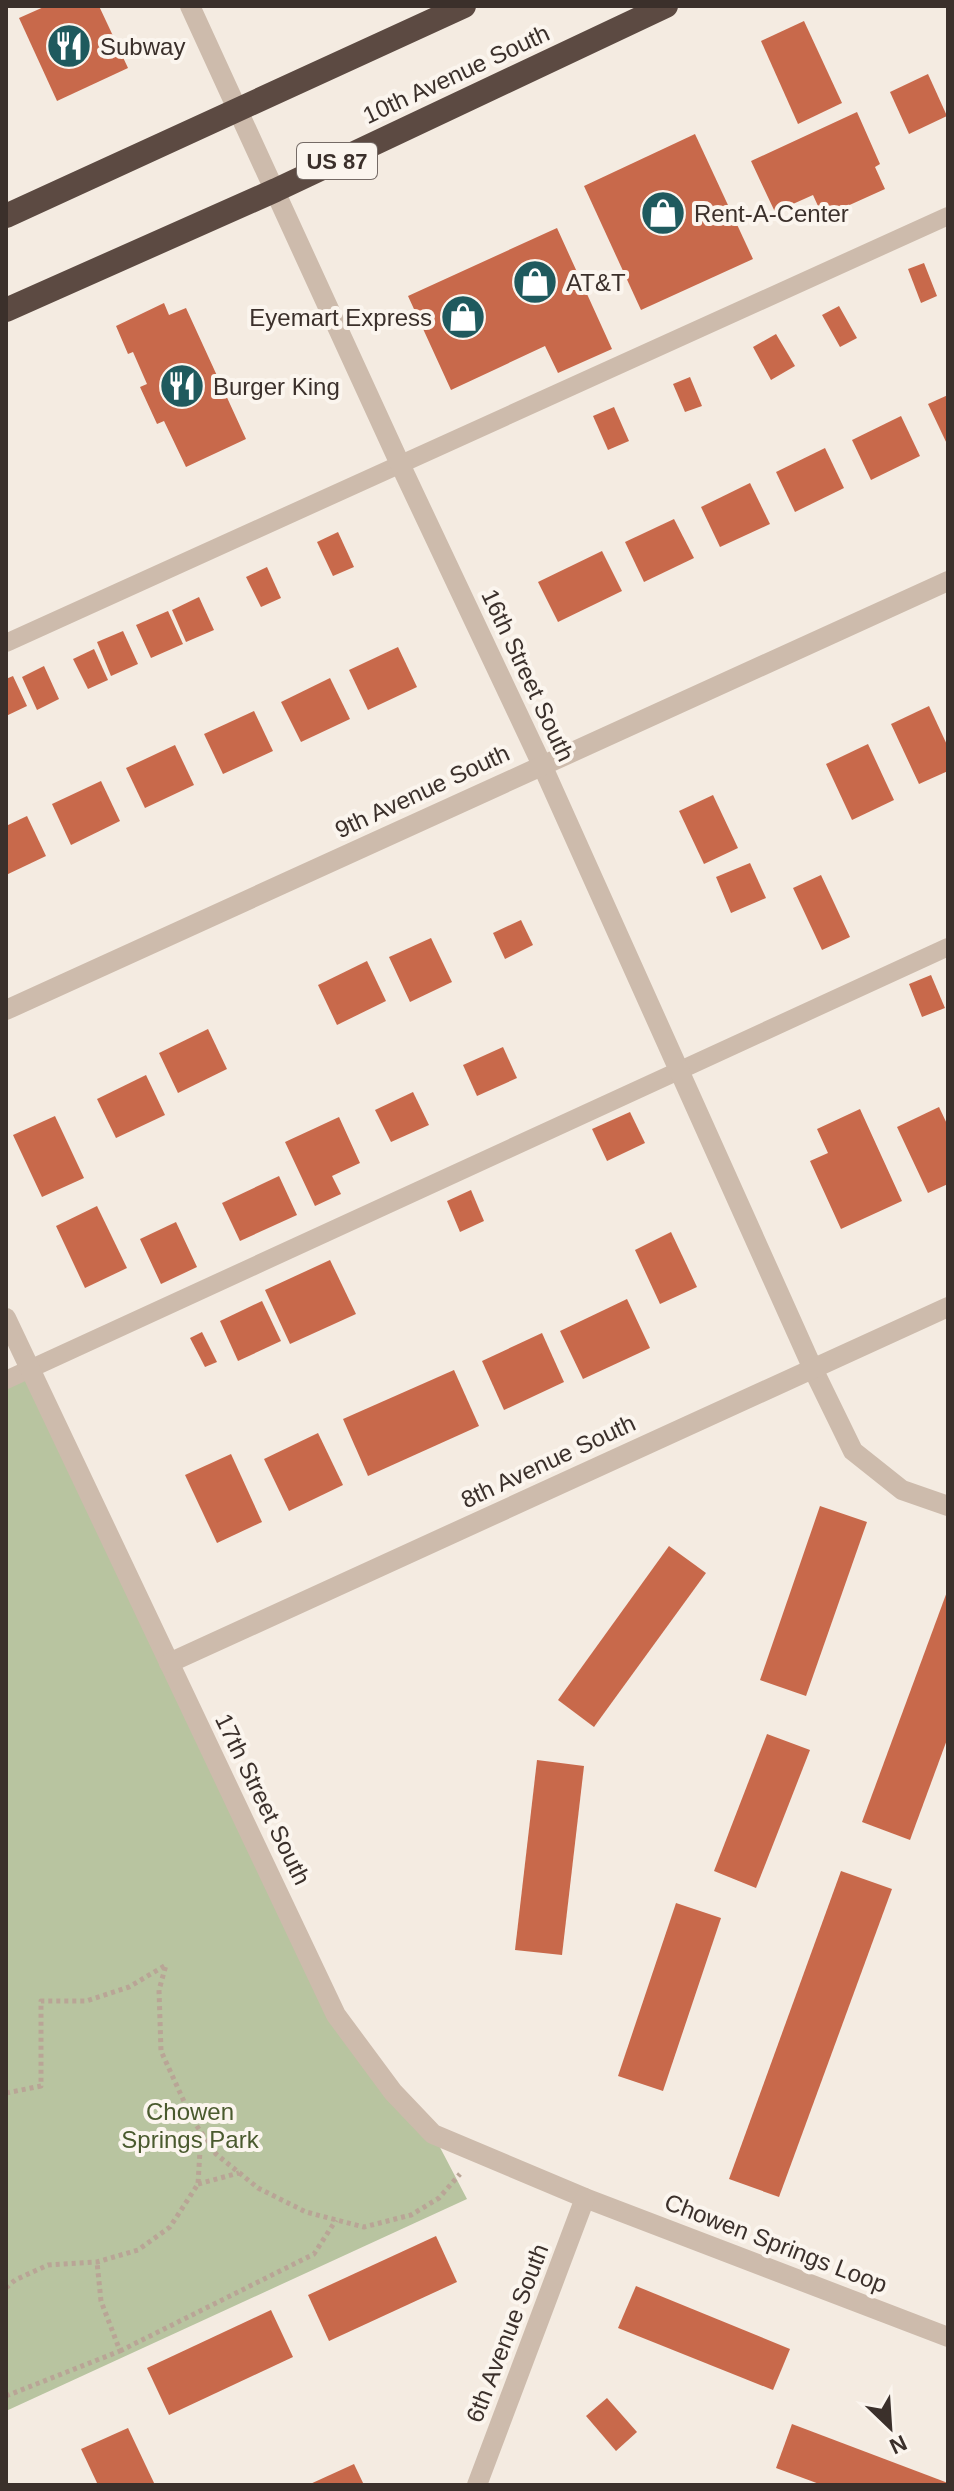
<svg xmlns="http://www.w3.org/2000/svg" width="954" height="2491" viewBox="0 0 954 2491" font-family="Arial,sans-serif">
  <rect width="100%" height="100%" fill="#f4ebe1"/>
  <polygon fill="#b8c4a0" points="29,1370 336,2015 433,2134 467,2199 6,2411 6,1380"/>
  <g fill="#c8694b">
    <polygon points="46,6 99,6 128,68 57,101 19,18"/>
    <polygon points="804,21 842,103 798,124 761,41"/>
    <polygon points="928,74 947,116 909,134 890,92"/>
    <polygon points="857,112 880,164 875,167 885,189 823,217 813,195 775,212 751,161"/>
    <polygon points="695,134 753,259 641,310 584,186"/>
    <polygon points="557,228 612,349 558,373 545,346 451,390 408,296"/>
    <polygon points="924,263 937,296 921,303 908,269"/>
    <polygon points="164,303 169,315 186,308 246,439 186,467 164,421 157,424 140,387 147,384 133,352 128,354 116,326"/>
    <polygon points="839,306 857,338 840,347 822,315"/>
    <polygon points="776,334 795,366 771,380 753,347"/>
    <polygon points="690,377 702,406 685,412 673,384"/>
    <polygon points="948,395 948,446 928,404"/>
    <polygon points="614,407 629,441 608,450 593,416"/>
    <polygon points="901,416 920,456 871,480 852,440"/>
    <polygon points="825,448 844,488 795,512 776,472"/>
    <polygon points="750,483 770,524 720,547 701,507"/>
    <polygon points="674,519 694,558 644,582 625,542"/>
    <polygon points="338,532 354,567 333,576 317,542"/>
    <polygon points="602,551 622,591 558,622 538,582"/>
    <polygon points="267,567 281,598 261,607 246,577"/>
    <polygon points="199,597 214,630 186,642 172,610"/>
    <polygon points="168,611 183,644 151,658 136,625"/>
    <polygon points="123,631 138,664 111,676 97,642"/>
    <polygon points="398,647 417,687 368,710 349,670"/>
    <polygon points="94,649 108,680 88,689 73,659"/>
    <polygon points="44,666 59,699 37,710 22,677"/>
    <polygon points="13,676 27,706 6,716 6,679"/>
    <polygon points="330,678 350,719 301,742 281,702"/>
    <polygon points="929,706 948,747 948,771 919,784 891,724"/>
    <polygon points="254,711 273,751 223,774 204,734"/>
    <polygon points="868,744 894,800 852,820 826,764"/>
    <polygon points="175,745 194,785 145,808 126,768"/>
    <polygon points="101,781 120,821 71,845 52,804"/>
    <polygon points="713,795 738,848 704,864 679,811"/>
    <polygon points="27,816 46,856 6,875 6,826"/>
    <polygon points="750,863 766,898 731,913 716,877"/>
    <polygon points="821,875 850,937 822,950 793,888"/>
    <polygon points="521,920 533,945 505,959 493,933"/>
    <polygon points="431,938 452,982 410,1002 389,957"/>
    <polygon points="367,961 386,1001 337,1025 318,985"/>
    <polygon points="931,975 945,1008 922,1017 909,984"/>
    <polygon points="208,1029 227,1069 178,1093 159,1053"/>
    <polygon points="503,1047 517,1078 477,1096 463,1065"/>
    <polygon points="146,1075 165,1115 116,1138 97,1099"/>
    <polygon points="413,1092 429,1125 391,1142 375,1110"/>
    <polygon points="939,1107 948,1126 948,1184 928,1193 897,1127"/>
    <polygon points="860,1109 902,1201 841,1229 810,1161 828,1153 817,1129"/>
    <polygon points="630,1112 645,1143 607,1161 592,1129"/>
    <polygon points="55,1116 84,1178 42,1197 13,1135"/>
    <polygon points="339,1117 360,1163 332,1176 341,1194 315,1206 285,1142"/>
    <polygon points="279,1176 297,1215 240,1241 222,1203"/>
    <polygon points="471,1190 484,1221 460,1232 447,1201"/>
    <polygon points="97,1206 127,1268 85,1288 56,1226"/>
    <polygon points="176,1222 197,1267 161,1284 140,1239"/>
    <polygon points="671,1232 697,1287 660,1304 635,1250"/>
    <polygon points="330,1260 356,1314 290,1344 265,1290"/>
    <polygon points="627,1299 650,1348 583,1379 560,1331"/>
    <polygon points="262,1301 281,1341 238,1361 220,1321"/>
    <polygon points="202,1332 217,1362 205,1367 190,1338"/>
    <polygon points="542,1333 564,1382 504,1410 482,1361"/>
    <polygon points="454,1370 479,1426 368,1476 343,1419"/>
    <polygon points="318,1433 343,1485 289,1511 264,1459"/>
    <polygon points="231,1454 262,1522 217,1543 185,1475"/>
    <polygon points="820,1506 867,1522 806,1696 760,1680"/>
    <polygon points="669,1546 706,1573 594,1727 558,1700"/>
    <polygon points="948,1589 948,1737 910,1840 862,1822"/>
    <polygon points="767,1734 810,1750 756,1888 714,1871"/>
    <polygon points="537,1760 584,1766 562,1955 515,1950"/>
    <polygon points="841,1871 892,1889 779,2197 729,2179"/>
    <polygon points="676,1903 721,1918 663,2091 618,2076"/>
    <polygon points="436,2236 457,2282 329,2341 308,2295"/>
    <polygon points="636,2286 790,2349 773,2390 618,2328"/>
    <polygon points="271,2310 293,2357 169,2415 147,2368"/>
    <polygon points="607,2398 637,2432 616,2451 586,2416"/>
    <polygon points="792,2424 948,2483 948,2485 822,2485 776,2468"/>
    <polygon points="128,2428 155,2485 98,2485 81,2449"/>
    <polygon points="354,2464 364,2485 308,2485"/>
  </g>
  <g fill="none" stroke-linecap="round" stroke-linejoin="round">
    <g stroke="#b9a596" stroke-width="5" stroke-dasharray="4 4" stroke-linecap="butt">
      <polyline points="6,2093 41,2086 41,2001 86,2001 129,1987 166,1965 159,1990 161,2051 192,2119 216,2154 258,2188 306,2212 364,2227 411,2215 439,2198 460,2174"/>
      <polyline points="198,2184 239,2173"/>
      <polyline points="6,2288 15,2280 48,2265 97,2262 138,2250 170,2227 198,2184 201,2134"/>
      <polyline points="120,2351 314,2254 336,2220"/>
      <polyline points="6,2396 120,2351 101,2301 97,2262"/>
    </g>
    <g stroke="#cdbbac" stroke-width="18">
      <polyline points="6,643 948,216"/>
      <polyline points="6,1380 948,947"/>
    </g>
    <g stroke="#cdbbac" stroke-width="20">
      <polyline points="190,6 400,464 542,765 813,1369 853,1451 902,1490 948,1506"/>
      <polyline points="6,1010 948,581"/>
      <polyline points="6,1318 336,2015 393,2092 433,2134 585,2198 948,2337"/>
      <polyline points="169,1663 948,1307"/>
      <polyline points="477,2485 585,2198"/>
    </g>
    <g stroke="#5c4a42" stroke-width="24">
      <polyline points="6,216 464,6"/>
      <polyline points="6,310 276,190 666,6"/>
    </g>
  </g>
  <defs>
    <g id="restaurant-disc" transform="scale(2.3)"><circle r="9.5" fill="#1f5a5e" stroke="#fbf5ee"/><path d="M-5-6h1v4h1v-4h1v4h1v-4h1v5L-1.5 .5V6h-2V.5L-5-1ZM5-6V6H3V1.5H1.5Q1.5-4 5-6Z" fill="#fff"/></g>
    <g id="shop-disc" transform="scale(2.3)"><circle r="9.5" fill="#1f5a5e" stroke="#fbf5ee"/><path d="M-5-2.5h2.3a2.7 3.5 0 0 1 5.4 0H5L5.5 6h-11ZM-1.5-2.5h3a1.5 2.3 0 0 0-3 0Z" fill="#fff"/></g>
  </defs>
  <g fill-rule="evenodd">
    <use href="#restaurant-disc" x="69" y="46"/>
    <use href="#shop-disc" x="663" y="213"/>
    <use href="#shop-disc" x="535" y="282"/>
    <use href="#shop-disc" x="463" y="317"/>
    <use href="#restaurant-disc" x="182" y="386"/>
  </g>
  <g text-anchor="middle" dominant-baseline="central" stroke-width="8" stroke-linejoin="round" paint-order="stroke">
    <rect fill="#fbf5ee" stroke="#756b66" stroke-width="2" x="297" y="143" width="80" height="36" rx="6"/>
    <g font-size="22" font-weight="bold" fill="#3b302b">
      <text x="337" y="161">US 87</text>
    </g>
    <g font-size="24" fill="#3b302b" stroke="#fbf5ee" text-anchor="start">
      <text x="100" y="46">Subway</text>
      <text x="694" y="213">Rent-A-Center</text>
      <text x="566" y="282">AT&amp;T</text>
      <text x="432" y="317" text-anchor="end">Eyemart Express</text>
      <text x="213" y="386">Burger King</text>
    </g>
    <g font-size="24" fill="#3b302b" stroke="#fbf5ee">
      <text transform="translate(456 74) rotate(-25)">10th Avenue South</text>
      <text transform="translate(528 675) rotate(65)">16th Street South</text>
      <text transform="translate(422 791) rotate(-25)">9th Avenue South</text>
      <text transform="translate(548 1461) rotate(-25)">8th Avenue South</text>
      <text transform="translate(263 1799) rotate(64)">17th Street South</text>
      <text transform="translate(776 2243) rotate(21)">Chowen Springs Loop</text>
      <text transform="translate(507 2333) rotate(-69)">6th Avenue South</text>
    </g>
    <g font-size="24" fill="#4a5a2e" stroke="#fbf5ee">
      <text x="190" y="2111">Chowen<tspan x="190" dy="28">Springs Park</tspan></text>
    </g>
  </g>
  <rect width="954" height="2491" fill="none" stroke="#3b302b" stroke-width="16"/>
  <g transform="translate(890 2427) rotate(155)" stroke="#fbf5ee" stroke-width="6" paint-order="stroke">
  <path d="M0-6L14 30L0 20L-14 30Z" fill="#3b302b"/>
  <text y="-12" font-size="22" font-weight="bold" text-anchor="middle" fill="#3b302b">N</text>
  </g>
</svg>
